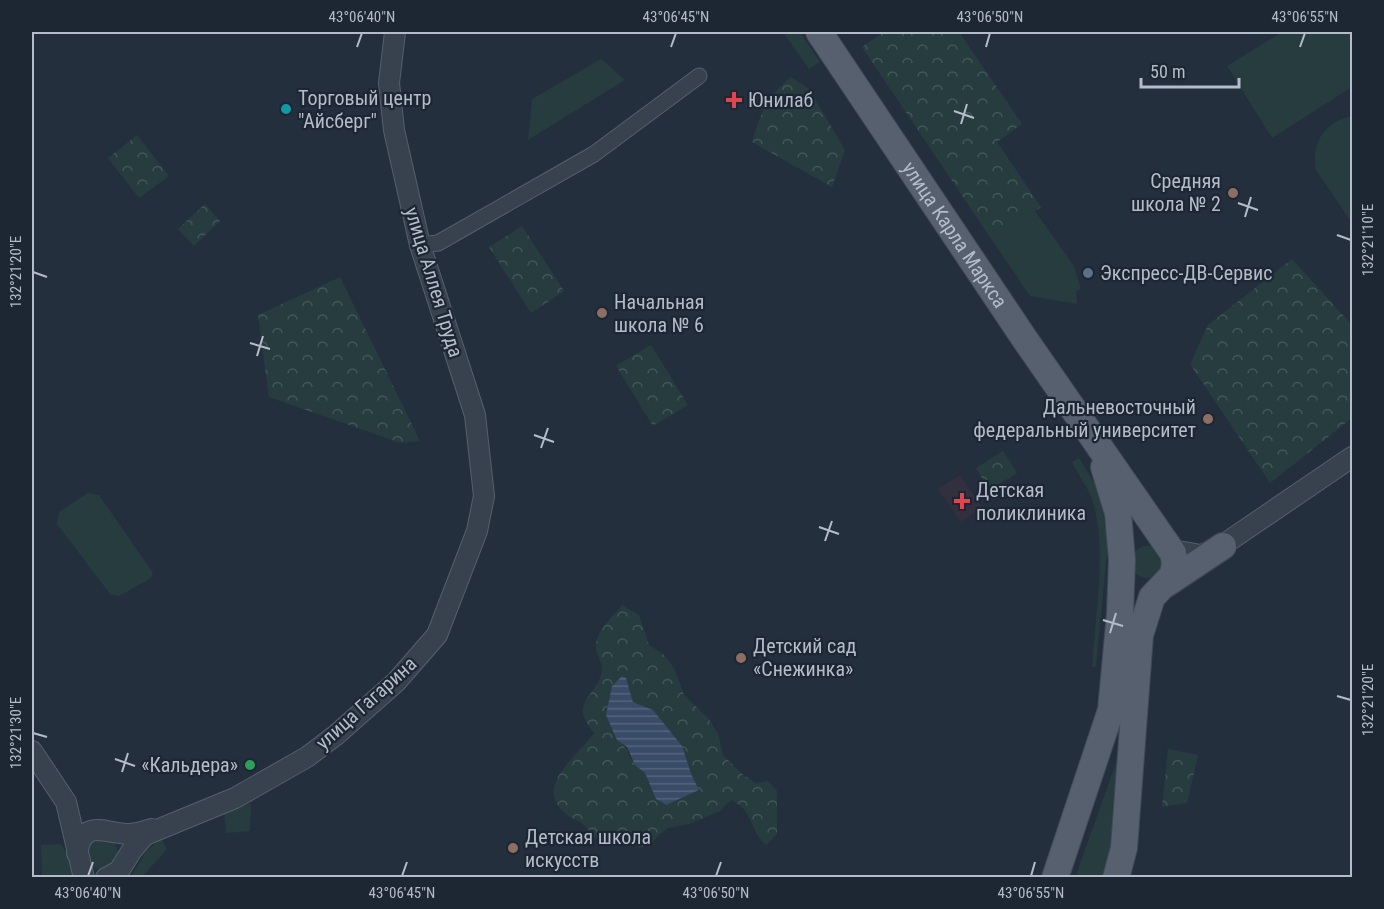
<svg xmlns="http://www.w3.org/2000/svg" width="1384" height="909" viewBox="0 0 1384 909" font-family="'Roboto Condensed',sans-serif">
  <defs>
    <pattern id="forest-crowns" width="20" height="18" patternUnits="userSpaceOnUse" patternTransform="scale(1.5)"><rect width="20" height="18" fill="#263c3f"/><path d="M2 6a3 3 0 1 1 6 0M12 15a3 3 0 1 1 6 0" fill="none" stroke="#435659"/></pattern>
    <pattern id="water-rules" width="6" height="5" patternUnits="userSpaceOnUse" patternTransform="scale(1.5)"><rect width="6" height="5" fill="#394c67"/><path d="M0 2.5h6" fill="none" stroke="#53647b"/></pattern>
  </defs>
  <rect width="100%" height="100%" fill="#242f3e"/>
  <polygon fill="#32303f" points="960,475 982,507 961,522 938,489"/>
  <g fill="#263c3f">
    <polygon points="783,32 800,32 820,62 809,69"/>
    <polygon points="1282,32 1352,32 1352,87 1272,138 1227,66"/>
    <polygon points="601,59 625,80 528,140 532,99"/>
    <path d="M1352 116V223L1316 170C1310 143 1326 121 1352 116Z"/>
    <polygon points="1035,211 1074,266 1081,289 1076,291 1077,304 1030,296 994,243"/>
    <path d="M1079 458 1100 493 1108 542 1096 667H1092C1095 615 1108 548 1092 499 1087 486 1078 474 1072 462Z"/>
    <polygon points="88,493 99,495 153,573 151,578 119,596 110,594 57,524 59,512"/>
    <circle cx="1147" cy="562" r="16"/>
    <polygon points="1121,749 1113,877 1075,878"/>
    <polygon points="251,803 250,831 226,833 224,813"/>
    <circle cx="102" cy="854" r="16"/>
    <polygon points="161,838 167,849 142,877 130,878 146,852"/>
    <polygon points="61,844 70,858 73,877 42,877 41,845"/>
  </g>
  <g fill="url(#forest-crowns)" fill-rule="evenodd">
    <polygon points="884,32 959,32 1022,124 997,142 1041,207 994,243 862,47"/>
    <path d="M791 77 809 89 845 150 832 187 752 142C760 113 768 96 791 77Z"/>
    <polygon points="137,135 169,176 139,198 108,158"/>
    <polygon points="205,204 220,221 194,246 178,229"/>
    <polygon points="522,226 564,291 531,313 489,247"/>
    <polygon points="1292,259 1352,325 1352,418 1270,483 1190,364 1208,325"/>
    <polygon points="340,277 420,441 401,443 269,397 258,315"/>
    <polygon points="651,345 688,405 653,426 616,366"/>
    <polygon points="1003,451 1017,473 989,490 976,468"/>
    <path d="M622 605 639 615 649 645 663 654 674 668 684 695 709 719 718 734 723 755 742 774 756 783 768 781 777 791V834L766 845C749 830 754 810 731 800L720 811 689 824 667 828 652 842 639 848 627 838 617 844C589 842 596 833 579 821 576 819 573 819 570 817 528 788 579 756 594 733 569 702 593 700 601 675 604 667 600 660 597 653 591 635 612 618 622 605ZM622 676 626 678 633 702 653 710 682 746 692 776 699 790 665 805 656 799 645 773 635 765 606 715 612 686Z"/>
    <polygon points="1168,749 1198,755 1187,803 1162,807"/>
  </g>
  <polygon fill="url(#water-rules)" points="622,676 626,678 633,702 653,710 682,746 692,776 699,790 666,805 656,799 645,773 635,765 627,747 617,740 606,715 612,686"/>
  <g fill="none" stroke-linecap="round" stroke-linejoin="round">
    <g stroke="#565f6c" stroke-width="17">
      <polyline id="minor" points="420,245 438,243 594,154 699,76"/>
    </g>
    <g stroke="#565f6c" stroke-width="22">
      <g id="tertiary">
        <polyline points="1172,550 1201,555 1217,549 1352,457"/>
        <polyline points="32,751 66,802 84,878"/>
        <path d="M77 853C84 817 105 834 129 834 137 834 144 831 152 829"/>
        <polyline points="106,878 119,871 132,850 145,835 235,798 307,757 336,735 396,682 437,635 477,531 484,496 475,415 420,245 394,130 389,83 395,32"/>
      </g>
    </g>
    <g stroke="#414a57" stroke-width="28">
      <g id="primary">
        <path id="s1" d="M819 32 1024 338 1173 553 1175 563 1173 575 1152 597 1140 635 1124 848 1116 878"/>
        <polyline points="1166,584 1223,546"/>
        <polyline points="1055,878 1111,710 1120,614 1122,560 1118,513 1104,467"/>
      </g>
    </g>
    <use href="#minor" stroke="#38414e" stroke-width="15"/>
    <use href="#tertiary" stroke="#38414e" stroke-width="20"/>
    <use href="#primary" stroke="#56606e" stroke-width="26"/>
  </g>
  <path fill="none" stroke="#b4bcc9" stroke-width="2" d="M357 47 362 33M671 47 676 33M986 47 990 33M1300 47 1305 33M954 111 974 118M961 124 967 104M1238 203 1258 210M1245 217 1251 197M1337 235 1351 240M33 272 47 277M250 343 270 349M257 356 263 336M534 435 554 442M541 448 548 428M819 527 839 534M825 541 832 521M1103 620 1123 626M1110 633 1116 613M1337 696 1351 700M33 733 47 737M115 759 135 766M122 772 128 753M88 876 93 862M402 876 407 862M716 876 721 862M1031 876 1035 862"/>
  <g fill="#e0444e" stroke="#1d2633" stroke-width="2">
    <path d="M731 91h6v6h6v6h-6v6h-6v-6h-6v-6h6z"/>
    <path d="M959 492h6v6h6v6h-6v6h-6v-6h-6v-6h6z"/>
  </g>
  <circle fill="#0f9aa8" stroke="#1d2633" stroke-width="2" cx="286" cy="109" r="6"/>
  <g fill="#8d6e63" stroke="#1d2633" stroke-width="2">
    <circle cx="1233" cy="193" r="6"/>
    <circle cx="602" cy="313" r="6"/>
    <circle cx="1208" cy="419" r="6"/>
    <circle cx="741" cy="658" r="6"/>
    <circle cx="513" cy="848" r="6"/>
  </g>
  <circle fill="#5c6f8a" stroke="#1d2633" stroke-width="2" cx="1088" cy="273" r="6"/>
  <circle fill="#2e9e5b" stroke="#1d2633" stroke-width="2" cx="250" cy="765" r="6"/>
  <g text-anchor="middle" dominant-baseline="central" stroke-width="4.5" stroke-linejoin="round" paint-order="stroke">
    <g font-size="20" fill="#b4bcc9" stroke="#1d2633" text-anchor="start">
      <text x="298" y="98">Торговый центр<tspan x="298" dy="23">"Айсберг"</tspan></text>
      <text x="748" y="100">Юнилаб</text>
      <text x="1221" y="181" text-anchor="end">Средняя<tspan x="1221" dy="23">школа № 2</tspan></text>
      <text x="1100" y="273">Экспресс-ДВ-Сервис</text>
      <text x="614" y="302">Начальная<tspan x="614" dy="23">школа № 6</tspan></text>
      <text x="1196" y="407" text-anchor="end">Дальневосточный<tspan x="1196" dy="23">федеральный университет</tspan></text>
      <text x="976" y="490">Детская<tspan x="976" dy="23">поликлиника</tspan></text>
      <text x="753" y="646">Детский сад<tspan x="753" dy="23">«Снежинка»</tspan></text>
      <text x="238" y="765" text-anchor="end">«Кальдера»</text>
      <text x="525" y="837">Детская школа<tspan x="525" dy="23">искусств</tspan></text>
    </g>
    <g font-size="20" fill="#b4bcc9" stroke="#1d2633">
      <text stroke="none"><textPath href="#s1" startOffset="244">улица Карла Маркса</textPath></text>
      <text transform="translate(434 282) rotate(73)">улица Аллея Труда</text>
      <text transform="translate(366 703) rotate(-42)">улица Гагарина</text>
    </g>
  </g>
  <rect width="1384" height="909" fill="none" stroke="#1d2633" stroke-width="66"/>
  <path d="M1141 78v9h98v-9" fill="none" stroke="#b4bcc9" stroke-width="3"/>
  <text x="1150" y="78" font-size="18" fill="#b4bcc9" stroke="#1d2633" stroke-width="4.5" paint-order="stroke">50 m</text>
  <rect x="33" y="33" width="1318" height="843" fill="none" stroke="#b4bcc9" stroke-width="2"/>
  <g font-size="15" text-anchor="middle" fill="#b4bcc9">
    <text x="362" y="22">43°06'40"N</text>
    <text x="676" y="22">43°06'45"N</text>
    <text x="990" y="22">43°06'50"N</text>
    <text x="1305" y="22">43°06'55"N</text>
    <text transform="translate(1368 240) rotate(-90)" y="5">132°21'10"E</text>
    <text transform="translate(16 272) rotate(-90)" y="5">132°21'20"E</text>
    <text transform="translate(1368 700) rotate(-90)" y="5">132°21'20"E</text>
    <text transform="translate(16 733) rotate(-90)" y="5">132°21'30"E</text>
    <text x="88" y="898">43°06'40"N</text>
    <text x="402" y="898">43°06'45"N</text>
    <text x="716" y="898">43°06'50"N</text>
    <text x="1031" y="898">43°06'55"N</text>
  </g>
</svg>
